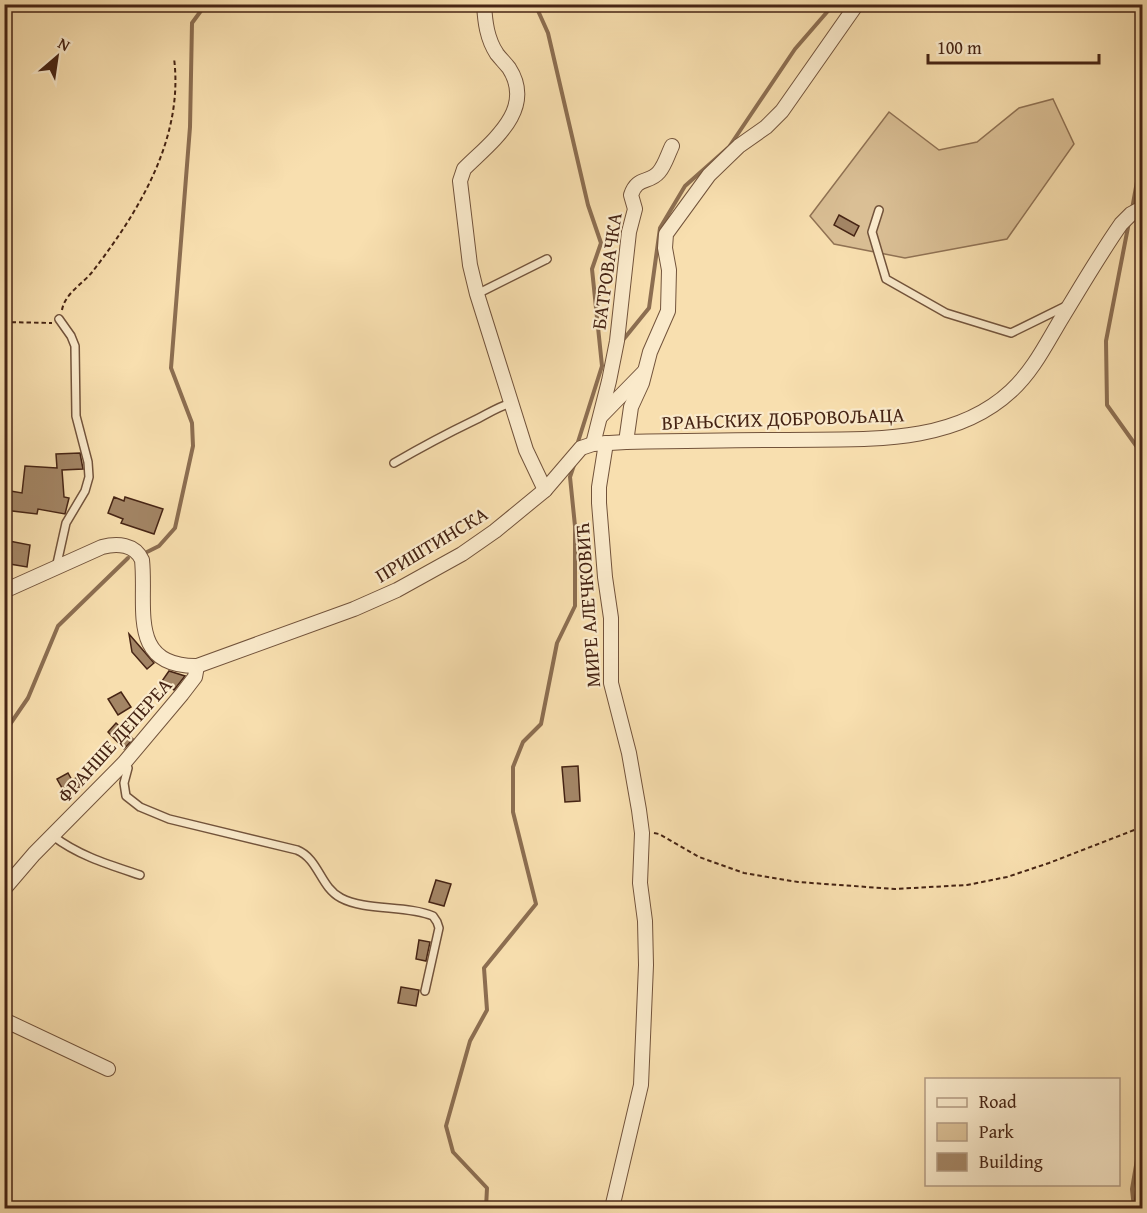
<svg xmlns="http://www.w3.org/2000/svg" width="1147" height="1213" viewBox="0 0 1147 1213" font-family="'Gentium Book Plus',serif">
  <rect width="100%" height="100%" fill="#f8dfaf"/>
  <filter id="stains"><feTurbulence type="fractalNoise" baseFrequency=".00333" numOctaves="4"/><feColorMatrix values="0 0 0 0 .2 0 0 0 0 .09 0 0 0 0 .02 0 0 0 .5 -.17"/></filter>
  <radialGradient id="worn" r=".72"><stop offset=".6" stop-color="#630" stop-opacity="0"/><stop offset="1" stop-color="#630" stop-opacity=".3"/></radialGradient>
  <polygon fill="#dabf95" stroke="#907254" stroke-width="1.5" points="1053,99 1074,144 1007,239 905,258 834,244 810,216 889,112 939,150 977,142 1019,108"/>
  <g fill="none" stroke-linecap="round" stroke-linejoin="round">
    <g stroke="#8c6e51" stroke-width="4">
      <polyline points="535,4 548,33 588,205 601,243 592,269 602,366 577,445"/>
      <polyline points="1132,209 1142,154"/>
      <polyline points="1129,222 1106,341 1107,405 1142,454"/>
      <polyline points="623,340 649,308 660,228 685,186 729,147 795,49 834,4"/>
      <polyline points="147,552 159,546 175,528 193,446 192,423 171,368 190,127 192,23 206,4"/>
      <polyline points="4,733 28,698 58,626 128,558"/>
      <polyline points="1142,931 1137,969 1142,987"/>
      <polyline points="486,1208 487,1188 453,1152 446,1126 470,1041 487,1010 484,968 536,904 513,812 513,767 523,742 541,724 557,643 575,606 575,526 570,477 574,465"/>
      <polyline points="1134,1208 1132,1189 1142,1130"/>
    </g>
  </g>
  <g fill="#a38565" stroke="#462414" stroke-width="1.5">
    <polygon points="839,215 859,226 854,236 834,225"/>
    <polygon points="80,453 83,469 62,470 64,497 69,498 65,514 38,509 37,514 4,510 4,490 22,493 25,466 57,468 56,454"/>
    <polygon points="114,497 124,501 125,497 163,509 154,534 121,523 123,519 108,513"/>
    <polygon points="4,540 30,545 27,567 4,563"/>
    <polygon points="129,634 154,663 147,669 132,652"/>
    <polygon points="169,671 185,676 174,690 162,681"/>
    <polygon points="121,692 131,707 118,715 108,699"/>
    <polygon points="116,723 133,739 124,749 108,732"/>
    <polygon points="578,766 580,801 565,802 562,767"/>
    <polygon points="68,773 72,780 76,778 81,786 66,795 57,779"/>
    <polygon points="436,880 451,884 444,906 429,902"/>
    <polygon points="419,940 430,942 426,961 416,959"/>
    <polygon points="401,987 419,990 416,1006 398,1003"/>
  </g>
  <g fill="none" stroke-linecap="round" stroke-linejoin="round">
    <g stroke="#72533b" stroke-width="10">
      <g id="service">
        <polyline points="879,210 872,232 886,279 946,313 1011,333 1066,306"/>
        <polyline points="477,294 547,259"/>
        <path d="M394 463C420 448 446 434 473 421 486 415 497 407 511 403"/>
        <polyline points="56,568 66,523 85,491 89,477 88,462 76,416 75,346 71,336 59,319"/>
        <path d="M124 763 128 768 124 783 126 796 140 807 169 819 297 850C319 859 320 887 341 898 365 911 407 905 433 916L437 922 439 928 425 991"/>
        <path d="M53 836C79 856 110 865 140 875"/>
      </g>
    </g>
    <g stroke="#72533b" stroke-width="16">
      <g id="minor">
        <path d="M484 4C485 22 487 39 497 54 501 59 505 63 509 68 536 110 491 142 464 169L460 181 470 265 477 294 526 450 545 490"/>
        <polyline points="601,416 644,372"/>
        <polyline points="626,442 631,407 642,383 650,352 668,311 669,270 665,248 666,234 709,175 739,146 766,127 782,111 857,4"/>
        <polyline points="606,443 599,487 599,503 605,577 611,618 611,683 629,753 639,810 642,833 640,883 645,921 646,965 641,1085 612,1208"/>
        <path d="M593 444 609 381 617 341 629 232 635 209 631 195C637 176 649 184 659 172 665 165 668 154 672 146"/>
        <path d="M4 591 102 547C117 543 135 544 142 560 147 605 127 667 197 666L354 609 397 590 462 554 495 531 545 490 581 448 593 444 626 442C677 441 729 440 781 440 857 438 950 448 1011 391 1034 370 1047 342 1063 316 1082 285 1100 254 1121 224L1131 214 1142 208"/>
        <polyline points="4,889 34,854 124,763 182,694 195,677 197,666"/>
        <polyline points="4,1020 108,1069"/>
      </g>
    </g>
    <g stroke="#462414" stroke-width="2" stroke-dasharray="4.5 3" stroke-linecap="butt">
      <path d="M62 310C65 293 83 284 93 271 140 210 184 137 174 58"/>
      <polyline points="4,322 52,323"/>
      <polyline points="654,833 659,834 699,857 744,873 798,882 895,889 967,885 1007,877 1049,863 1142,827"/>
    </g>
    <use href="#service" stroke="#faeacb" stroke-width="7"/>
    <use href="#minor" stroke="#faeacb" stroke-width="14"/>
  </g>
  <g text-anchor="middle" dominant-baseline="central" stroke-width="4.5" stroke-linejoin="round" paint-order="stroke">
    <g font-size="20" fill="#462414" stroke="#faeacb">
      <text transform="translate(606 271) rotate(-82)">БАТРОВАЧКА</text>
      <text transform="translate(783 418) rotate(-2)">ВРАЊСКИХ ДОБРОВОЉАЦА</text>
      <text transform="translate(431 544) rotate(-31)">ПРИШТИНСКА</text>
      <text transform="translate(587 605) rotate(-94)">МИРЕ АЛЕЧКОВИЋ</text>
      <text transform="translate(114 740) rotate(-48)">ФРАНШЕ ДЕПЕРЕА</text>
    </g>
  </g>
  <rect width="1147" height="1213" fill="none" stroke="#f8dfaf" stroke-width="24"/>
  <rect x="6" y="6" width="1135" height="1201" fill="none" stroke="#462414" stroke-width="3"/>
  <rect x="12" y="12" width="1123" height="1189" fill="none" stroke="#462414" stroke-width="1.5"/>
  <rect x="925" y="1078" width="195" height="108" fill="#faeacb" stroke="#b29b82" stroke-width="1.5"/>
  <rect x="937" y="1098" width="30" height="9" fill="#faeacb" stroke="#b29b82" stroke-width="1.5"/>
  <text x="979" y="1108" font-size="18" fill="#462414">Road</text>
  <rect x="937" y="1123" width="30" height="18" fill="#dabf95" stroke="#b29b82" stroke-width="1.5"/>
  <text x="979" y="1138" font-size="18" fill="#462414">Park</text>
  <rect x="937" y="1153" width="30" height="18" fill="#a38565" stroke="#b29b82" stroke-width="1.5"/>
  <text x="979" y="1168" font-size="18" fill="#462414">Building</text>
  <g transform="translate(57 57) rotate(29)" stroke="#faeacb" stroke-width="4.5" paint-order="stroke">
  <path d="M0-4.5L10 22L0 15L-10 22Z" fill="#462414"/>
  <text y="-9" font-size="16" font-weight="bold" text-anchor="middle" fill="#462414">N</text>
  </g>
  <path d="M928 54v9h171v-9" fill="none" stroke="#462414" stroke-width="3"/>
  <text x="937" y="54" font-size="18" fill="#462414" stroke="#faeacb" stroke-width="4.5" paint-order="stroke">100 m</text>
  <rect width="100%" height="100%" filter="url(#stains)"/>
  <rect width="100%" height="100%" fill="url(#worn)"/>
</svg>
